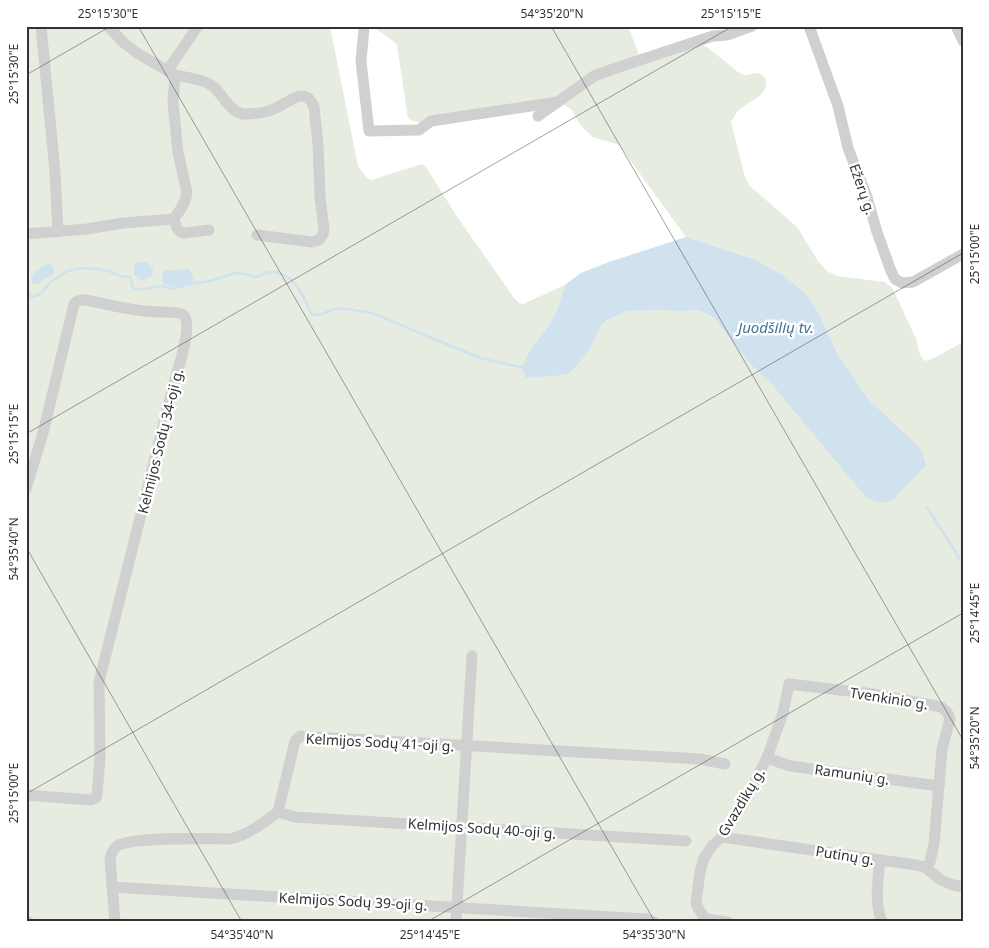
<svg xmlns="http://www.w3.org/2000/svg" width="989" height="948" viewBox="0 0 989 948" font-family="'Noto Sans',sans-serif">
  <rect width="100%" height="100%" fill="#fff"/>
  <path fill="#e6ecdf" d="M26 26H330L358 166 366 177 371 180 422 164 426 167 458 218 514 298 519 303 523 304 565 285 556 313 545 331 526 378 554 376 602 324 613 317 627 311 668 310 677 312 693 310 701 311 714 318 749 363 773 386 863 494 894 499 926 466 925 458 893 423 869 400 838 355 823 322 753 259 686 237 619 145 593 137 581 126 571 109 558 102 550 100 420 122 412 121 408 118 397 45C389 37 379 30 368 26H628L643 65 701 45 707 47 738 72 744 75 759 73 766 78C769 97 749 100 738 111 735 114 733 119 731 122L745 177 750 186 797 227 818 261 827 271 837 276 885 282 893 289 917 341C918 349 919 356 925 361L932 359 963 342V922H26Z"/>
  <g fill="#cfe2ee">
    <path d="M686 237 753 259 781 274 808 296 823 322 838 355 869 400 919 447 925 459 926 466 894 499C881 505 873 503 863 494L773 386 749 363 714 318 701 311 693 310 677 312 668 310 627 311 613 317 602 324 586 355 569 373 554 376 526 378 522 368 529 353 545 331 556 313 565 285 581 273 609 262Z"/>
    <path d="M138 262H146C150 264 153 267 153 272L151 276 142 281 138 279 134 274V266Z"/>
    <path d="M49 264C53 265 55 269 54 273L37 284H33L31 279C33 272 41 266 49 264Z"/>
    <path d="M189 269C192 273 194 278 193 284 184 288 173 287 164 284L162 281 163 273 164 271Z"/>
  </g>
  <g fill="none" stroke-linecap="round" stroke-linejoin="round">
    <g stroke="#cfe2ee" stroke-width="2.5">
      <path d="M190 284 210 281 235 273 245 274 257 277C261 275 266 272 272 272 283 271 294 281 300 291 305 299 308 307 312 315L322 314 334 309H347L372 313 480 358 524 368"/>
      <path d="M26 292 32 297 37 296 40 294 51 282 67 271 83 268 97 269 109 271 120 276 129 277 131 278 132 287C142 293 151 286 161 286 165 286 169 288 173 289L184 285"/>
      <polyline points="927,507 963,564"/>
    </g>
    <g stroke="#d0d0d0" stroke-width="11">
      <polyline points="41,26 55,172 58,232"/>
      <path d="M108 26 124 43 137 53 175 75 173 103 178 152 187 193C186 203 180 210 174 219 176 225 177 232 184 233L209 230"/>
      <polyline points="809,26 838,106 848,148 867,197 877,232 891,271 895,279 902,283 913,282 963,254"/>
      <polyline points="956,26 963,41"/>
      <polyline points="364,28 361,61 369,131 419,130 431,121 558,102"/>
      <polyline points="167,71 198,26"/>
      <path d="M175 75C188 78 205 79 215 88 222 95 232 113 243 114 253 114 267 113 276 108 290 102 305 85 314 107L318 144 320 197 324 229 323 234 319 240 312 242 257 235"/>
      <polyline points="538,116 594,76 616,68 713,36 727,35 752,26"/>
      <polyline points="26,234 87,229 123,223 174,219"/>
      <path d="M26 489 43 433 74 304C77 300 81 299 86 300 109 305 132 311 156 312 163 312 182 311 185 317 192 329 177 372 173 386L99 682 100 758 97 795 96 798 91 800 26 795"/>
      <polyline points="767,758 790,766 939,786"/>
      <polyline points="278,812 295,817 686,841"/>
      <polyline points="722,837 880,860 917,865 926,868 941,880 953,885 963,887"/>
      <path d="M880 860C878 881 874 902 882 922"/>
      <polyline points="112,887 646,919 654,922"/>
      <polyline points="26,920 28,922"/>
      <path d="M115 922 110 859C111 854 112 850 117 846 134 836 207 839 230 839 248 835 263 823 278 812L295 741 300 736 700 759 725 764"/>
      <polyline points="456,922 472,656"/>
      <polyline points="728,922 713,920 708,919 704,917 698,908 696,903 700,872 704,858 712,846 722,837 744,803 767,758 783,713 789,684 874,694 941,707 947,712 950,719 942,749 934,844 930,862 926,868"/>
    </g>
  </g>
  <path fill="none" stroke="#333" stroke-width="1" stroke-opacity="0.45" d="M138 26 655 922M551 26 963 740M26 75 111 26M26 434 733 26M26 547 242 922M26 794 963 253M427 922 963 613"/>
  <g text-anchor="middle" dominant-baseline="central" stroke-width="5" stroke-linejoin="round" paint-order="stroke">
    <g font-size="14" fill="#333" stroke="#fff">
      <text transform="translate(863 189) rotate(71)">Ežerų g.</text>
      <text transform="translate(160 441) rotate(-76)">Kelmijos Sodų 34-oji g.</text>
      <text transform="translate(889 698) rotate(9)">Tvenkinio g.</text>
      <text transform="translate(380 742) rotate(3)">Kelmijos Sodų 41-oji g.</text>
      <text transform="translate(852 774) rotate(8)">Ramunių g.</text>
      <text transform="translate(741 802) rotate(-59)">Gvazdikų g.</text>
      <text transform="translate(482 828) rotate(4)">Kelmijos Sodų 40-oji g.</text>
      <text transform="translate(845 855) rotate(9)">Putinų g.</text>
      <text transform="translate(353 901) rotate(3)">Kelmijos Sodų 39-oji g.</text>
    </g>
    <g font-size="15" font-style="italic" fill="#3f7597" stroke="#fff">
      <text x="776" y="327">Juodšilių tv.</text>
    </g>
  </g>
  <rect width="989" height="948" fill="none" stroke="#ffffff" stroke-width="55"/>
  <rect x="28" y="28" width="934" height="892" fill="none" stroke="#333" stroke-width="2"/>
  <g font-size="12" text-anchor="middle" fill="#333">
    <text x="108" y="18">25°15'30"E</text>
    <text x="552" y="18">54°35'20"N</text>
    <text x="731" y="18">25°15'15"E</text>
    <text transform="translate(14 74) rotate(-90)" y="4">25°15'30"E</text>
    <text transform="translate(975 254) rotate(-90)" y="4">25°15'00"E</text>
    <text transform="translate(14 434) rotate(-90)" y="4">25°15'15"E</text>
    <text transform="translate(14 549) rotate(-90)" y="4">54°35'40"N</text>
    <text transform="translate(975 613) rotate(-90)" y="4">25°14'45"E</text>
    <text transform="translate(975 738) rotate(-90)" y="4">54°35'20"N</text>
    <text transform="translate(14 793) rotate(-90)" y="4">25°15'00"E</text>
    <text x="242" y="939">54°35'40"N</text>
    <text x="430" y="939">25°14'45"E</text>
    <text x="654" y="939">54°35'30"N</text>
  </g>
</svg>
